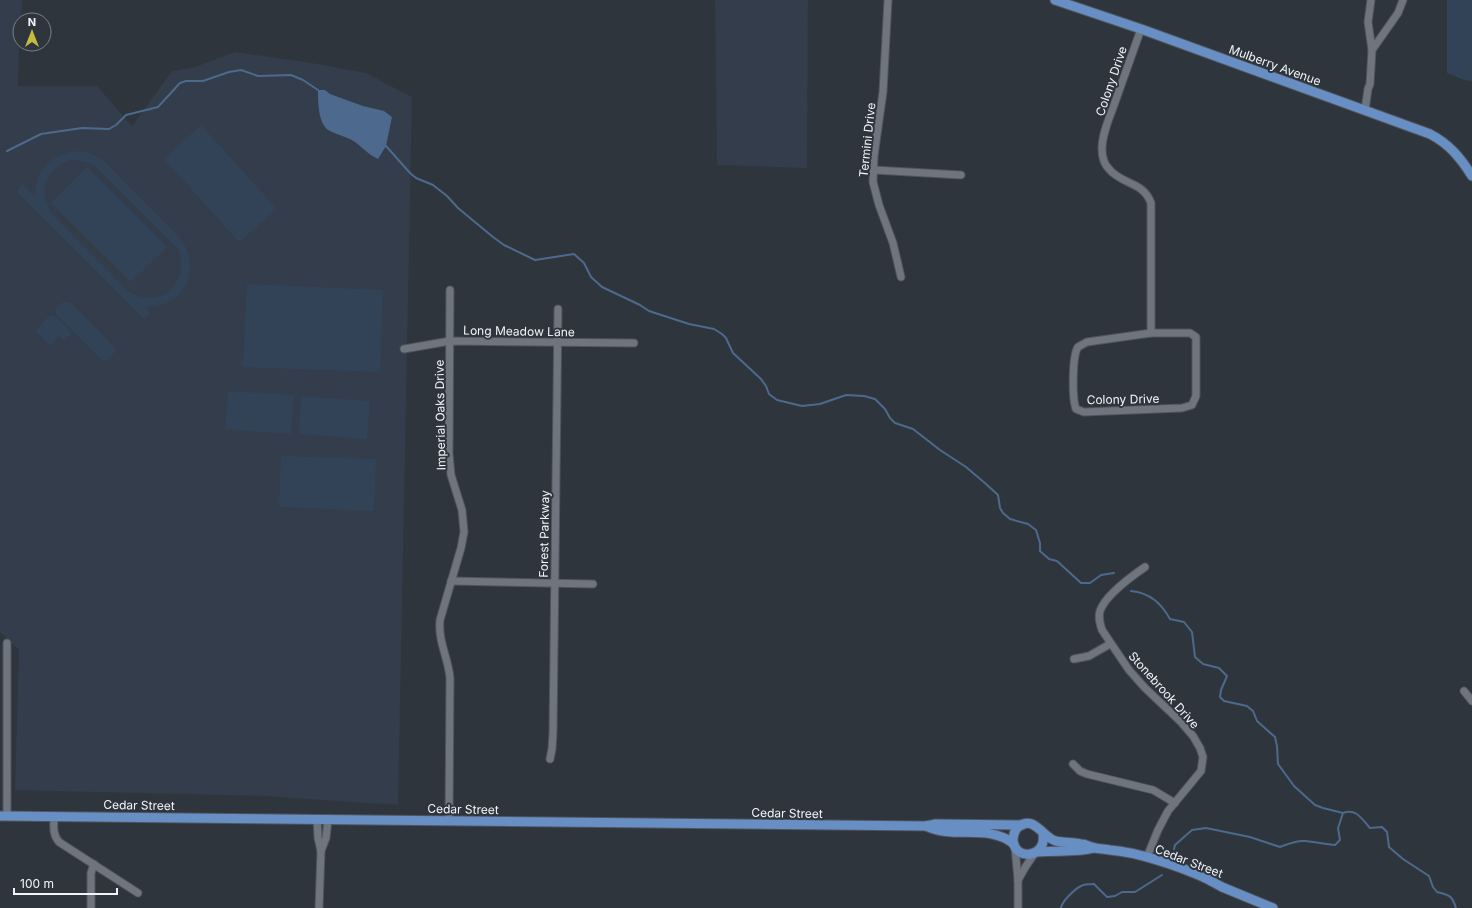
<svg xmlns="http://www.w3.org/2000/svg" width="1472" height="908" viewBox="0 0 1472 908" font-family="Inter,sans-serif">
  <rect width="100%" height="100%" fill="#2f353d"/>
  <g fill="#333d4b">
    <polygon points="0,0 22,0 21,20 20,20 18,86 97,86 132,126 172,71 195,67 235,52 312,63 366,73 412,97 398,805 264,796 15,790 19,650 0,632"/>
    <polygon points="715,0 808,0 807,168 717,165"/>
  </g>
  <g fill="#334357" fill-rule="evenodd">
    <polygon points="1447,0 1472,0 1472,81 1464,80 1447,73"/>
    <polygon points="201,125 277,209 239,242 164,159"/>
    <path d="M73 151 90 153 104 161 179 237C204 267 185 308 145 307L150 313 144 319 17 192 22 184 35 197C36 171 47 157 73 151ZM70 160C81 160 88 162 96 167L178 249C191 285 158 312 127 290L51 213C38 189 45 170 70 160Z"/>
    <polygon points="87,167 167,247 131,282 51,203"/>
    <polygon points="247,284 383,290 380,372 243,367"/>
    <polygon points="63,302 68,302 72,304 117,350 106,361 102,360 56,314 55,310"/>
    <polygon points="50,315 54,316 72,333 64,341 59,336 50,345 35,331"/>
    <polygon points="228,391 294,395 291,434 225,429"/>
    <polygon points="301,396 370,401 367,439 299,434"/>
    <polygon points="281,456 376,459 374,511 279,507"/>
  </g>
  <path fill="#4d698d" d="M318 90H325L330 94 363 106 384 111 392 117 386 146 378 159C369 155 363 148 355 142 348 137 338 135 330 131 318 125 318 102 318 90Z"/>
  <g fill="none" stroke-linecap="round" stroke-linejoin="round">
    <g stroke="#4d698d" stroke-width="2">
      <polyline points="386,146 410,173 416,178 433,185 447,196 458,208 493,237 504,245 535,260 574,254 584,263 591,277 602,287 640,305 649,311 689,324 714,329 722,334 726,338 733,353 761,379 766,386 769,394 777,400 802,406 820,404 846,395 864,396 875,399 885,409 890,418 895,423 913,429 940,450 966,467 986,484 998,495 1000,508 1003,513 1010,519 1028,524 1036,530 1040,543 1040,551 1049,559 1057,561 1081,583 1090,583 1101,575 1114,573"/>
      <polyline points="7,151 41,134 82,128 109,129 116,125 126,115 158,107 180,83 186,81 203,81 229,72 241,70 258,76 291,75 303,80 318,90"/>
      <path d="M1131 591C1150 593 1161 603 1170 619L1184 622 1192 632 1195 657 1203 664 1219 668 1227 676 1221 690 1220 697 1224 701 1247 706 1253 711 1257 721 1275 737 1277 746 1278 764 1294 786 1315 805 1323 808 1343 813"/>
      <path d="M1343 813C1356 808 1361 818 1370 828L1382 827 1387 832 1389 847 1403 859 1429 876 1433 887 1437 892C1449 895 1452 895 1456 908"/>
      <path d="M1174 849 1175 845 1192 830 1206 828 1250 837 1280 847C1288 844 1296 840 1305 841 1315 842 1325 844 1335 845L1340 840 1338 828 1343 813"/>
      <path d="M1061 908C1062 901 1075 889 1081 886 1084 884 1090 884 1094 884L1107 897 1115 896 1122 892H1135L1162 875"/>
    </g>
    <g stroke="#50545c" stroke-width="9">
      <g id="minor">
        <polyline points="888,0 883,92 874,156 873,182 879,205 893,243 901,277"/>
        <path d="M1141 29C1132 54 1123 80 1114 105 1109 119 1102 134 1102 149 1102 156 1104 164 1109 169 1122 185 1143 181 1151 203V333"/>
        <polyline points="1372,50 1398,13 1403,0"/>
        <polyline points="1365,110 1368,89 1370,84 1372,50 1368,22 1371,0"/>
        <polyline points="874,170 961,175"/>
        <path d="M1151 333H1190L1196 337V396L1192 405 1182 408 1084 412 1076 409C1072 399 1072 356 1078 347L1087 342Z"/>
        <polyline points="404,349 450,341 634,343"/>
        <path d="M1145 567C1132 576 1105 596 1100 611 1098 618 1100 624 1102 630L1129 670 1145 688 1181 722 1193 736 1200 748 1203 757 1201 771 1168 811 1158 830 1147 857"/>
        <polyline points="451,581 593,584"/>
        <polyline points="7,643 7,816"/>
        <polyline points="1074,659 1089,656 1110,644"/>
        <polyline points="1464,691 1472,701"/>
        <polyline points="550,759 552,749 553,733 558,309"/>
        <polyline points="1073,764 1080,771 1087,774 1153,790 1175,803"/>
        <path d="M54 816C54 825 52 834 59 842L138 893"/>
        <polyline points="317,819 318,838 321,851"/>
        <path d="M449 821 450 678C448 657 438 642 440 620L461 548 464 532 462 510 451 475 449 454 450 290"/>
        <polyline points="1015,847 1018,880 1018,908"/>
        <polyline points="1018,880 1026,866 1035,853"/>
        <polyline points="91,908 91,873 94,864"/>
        <polyline points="319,908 321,851 326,838 328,819"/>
      </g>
    </g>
    <g stroke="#50545c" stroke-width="11">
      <g id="major">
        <path d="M1055 0 1141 29 1430 134C1449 144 1460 157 1472 176"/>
        <polyline points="0,816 926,826 936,824 1022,825"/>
        <path d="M926 826C954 840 988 823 1014 844"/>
        <path d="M1043 834C1047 857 1016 862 1013 841 1013 836 1014 831 1018 827 1034 814 1043 838 1056 841 1064 843 1073 842 1081 844 1086 844 1090 847 1095 848 1100 849 1105 849 1110 850 1137 852 1179 866 1203 877 1210 880 1216 884 1222 887 1239 894 1256 901 1273 908"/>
        <path d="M1037 852C1056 850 1075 853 1094 848"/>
      </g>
    </g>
    <use href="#minor" stroke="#6e757e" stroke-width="7"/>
    <use href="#major" stroke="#678fc4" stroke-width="9"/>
  </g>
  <g text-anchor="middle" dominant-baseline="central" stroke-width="4" stroke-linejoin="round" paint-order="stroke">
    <g font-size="12" fill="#f1f5fa" stroke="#2f353d">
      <text transform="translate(1275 65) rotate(20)">Mulberry Avenue</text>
      <text transform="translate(1111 81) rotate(-71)">Colony Drive</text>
      <text transform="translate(867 140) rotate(-84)">Termini Drive</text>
      <text transform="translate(519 331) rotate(1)">Long Meadow Lane</text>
      <text transform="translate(1123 399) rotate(-1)">Colony Drive</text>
      <text transform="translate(440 415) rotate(-91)">Imperial Oaks Drive</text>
      <text transform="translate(544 534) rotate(-89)">Forest Parkway</text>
      <text transform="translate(1164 690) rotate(48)">Stonebrook Drive</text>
      <text transform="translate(139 805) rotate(1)">Cedar Street</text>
      <text transform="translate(463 809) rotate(1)">Cedar Street</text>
      <text transform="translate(787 813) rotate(1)">Cedar Street</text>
      <text transform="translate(1189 861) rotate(21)">Cedar Street</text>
    </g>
  </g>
  <g transform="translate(32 32)"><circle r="19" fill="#2f353d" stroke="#7d8289"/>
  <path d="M0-3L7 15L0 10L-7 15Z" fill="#c5bc3d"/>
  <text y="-6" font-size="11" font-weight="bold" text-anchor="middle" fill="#f1f5fa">N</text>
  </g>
  <path d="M14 888v6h103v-6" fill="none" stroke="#f1f5fa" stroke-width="2"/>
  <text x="20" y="888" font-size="12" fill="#f1f5fa" stroke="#2f353d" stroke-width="3" paint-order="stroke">100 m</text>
</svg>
